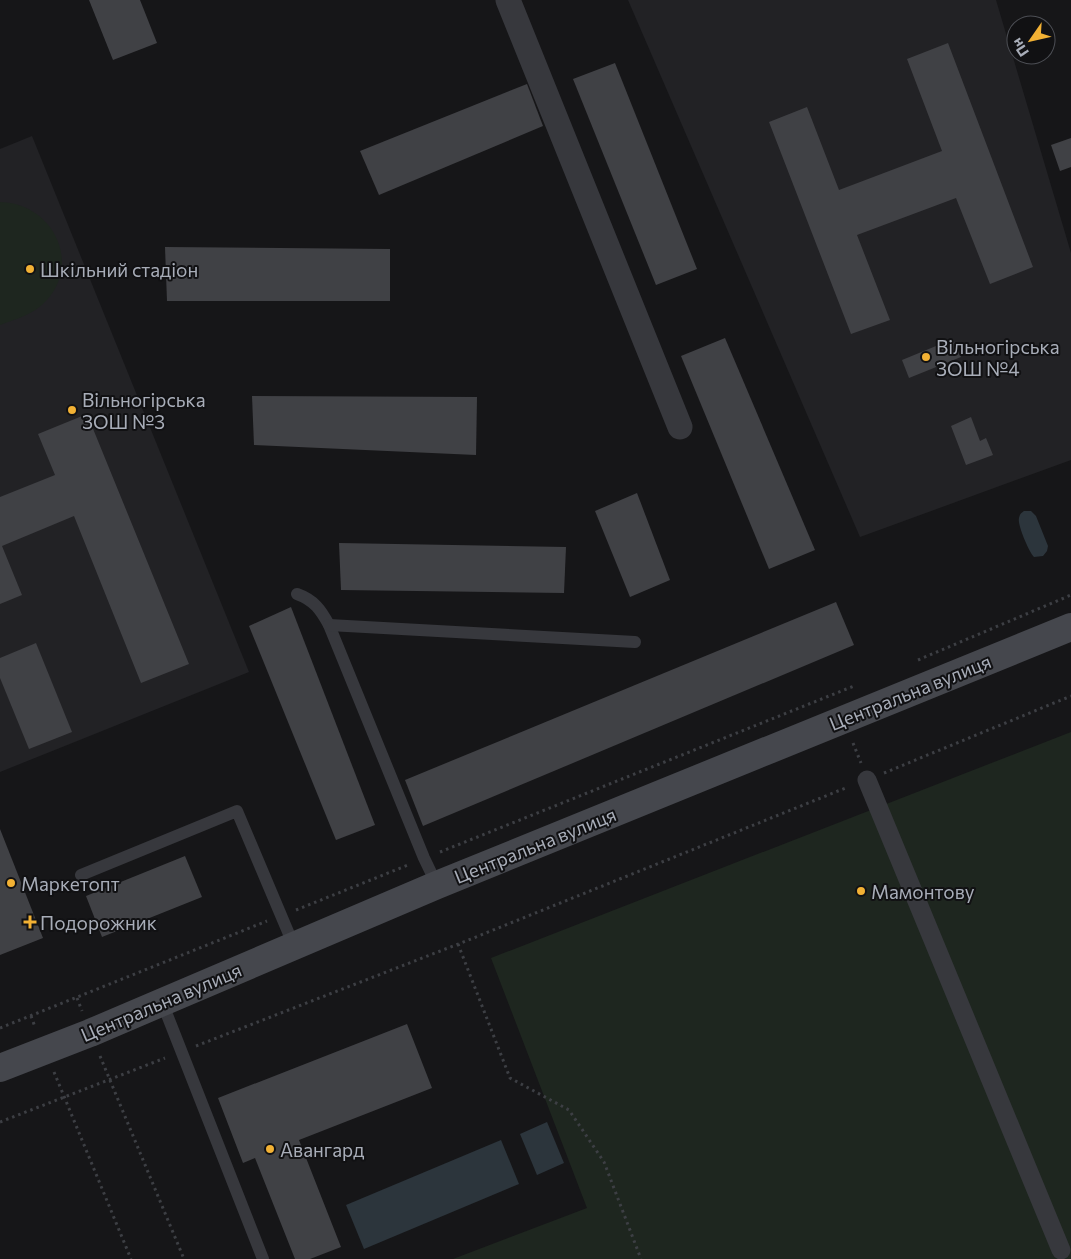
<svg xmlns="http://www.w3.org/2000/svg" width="1071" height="1259" viewBox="0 0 1071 1259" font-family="Commissioner,sans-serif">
  <rect width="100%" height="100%" fill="#161618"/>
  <g fill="#222225">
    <polygon points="628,0 996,0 1071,253 1071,460 860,537"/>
    <polygon points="32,136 249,672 0,772 0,149"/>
  </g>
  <g fill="#1e261f">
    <path d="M0 202C51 203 82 260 47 300 35 314 16 319 0 325Z"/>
    <polygon points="1071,732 1071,1259 453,1259 587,1208 491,958"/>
  </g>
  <g fill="#2c353c">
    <path d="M1024 511H1031L1036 516 1048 546 1047 551 1043 556 1034 557C1029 552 1017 524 1019 518 1020 514 1021 513 1024 511Z"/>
    <polygon points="547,1122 564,1163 537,1175 520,1134"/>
    <polygon points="501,1140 519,1184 364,1249 346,1205"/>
  </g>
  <g fill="#404145">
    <polygon points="89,0 140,0 157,43 113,60"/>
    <polygon points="948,43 1033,267 990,284 956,198 857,235 890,320 851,334 769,122 807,107 839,190 942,151 907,59"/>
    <polygon points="615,63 697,269 656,285 573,79"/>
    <polygon points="527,84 543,126 379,195 360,151"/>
    <polygon points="1071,138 1071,167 1060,171 1051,145"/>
    <polygon points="165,247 390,249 390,301 167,301"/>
    <polygon points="725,338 815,550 769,569 681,356"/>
    <polygon points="953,339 961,357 909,378 902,360"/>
    <polygon points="252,396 477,397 476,455 254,445"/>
    <polygon points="87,414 189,664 141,683 74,516 2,546 22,595 0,604 0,497 55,475 38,434"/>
    <polygon points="971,417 980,441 986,438 993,455 966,465 951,426"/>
    <polygon points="637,493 670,580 630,597 595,511"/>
    <polygon points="339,543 566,547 564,593 341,590"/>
    <polygon points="836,602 854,645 423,826 405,780"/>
    <polygon points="291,607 375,825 336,840 249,626"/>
    <polygon points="36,643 72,732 29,749 0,678 0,658"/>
    <polygon points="0,829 43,938 0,955"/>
    <polygon points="185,856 202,897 102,937 86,896"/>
    <polygon points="407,1024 432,1088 299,1140 341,1247 310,1259 295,1259 255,1158 243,1163 218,1098"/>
  </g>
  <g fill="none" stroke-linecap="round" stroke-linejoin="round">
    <g stroke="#3d3f44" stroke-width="3" stroke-dasharray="2.5 4" stroke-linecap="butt">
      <polyline points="918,660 1071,595"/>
      <polyline points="853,743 861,763"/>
      <polyline points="884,773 1071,696"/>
      <polyline points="440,852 854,686"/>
      <polyline points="296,910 408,865"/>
      <polyline points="458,944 510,1078 569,1110 604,1162 641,1259"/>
      <polyline points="77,998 82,1011"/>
      <polyline points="31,1016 35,1027"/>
      <polyline points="0,1028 267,921"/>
      <polyline points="196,1046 466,941 848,787"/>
      <polyline points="100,1056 184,1259"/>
      <polyline points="54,1072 131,1259"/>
      <polyline points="0,1122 165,1058"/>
    </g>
    <g stroke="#37383d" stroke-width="12">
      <path d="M297 594C314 600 321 610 329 625L424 858 437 885"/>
      <polyline points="329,625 635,642"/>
      <polyline points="81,875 237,811 294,946"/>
      <polyline points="162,1002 263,1259"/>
    </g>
    <polyline stroke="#37383d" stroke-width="19" points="867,780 1061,1250"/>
    <polyline stroke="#37383d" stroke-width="25" points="508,0 680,427"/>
    <polyline stroke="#45474d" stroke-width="28" points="0,1068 90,1033 437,885 1071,627"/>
  </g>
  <g fill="#f2b134" stroke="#111113" stroke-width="2">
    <circle cx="30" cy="269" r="5"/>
    <circle cx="926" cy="357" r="5"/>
    <circle cx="72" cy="410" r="5"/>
    <circle cx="11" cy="883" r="5"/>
    <circle cx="861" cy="891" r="5"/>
    <path d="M27.5 914.5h5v5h5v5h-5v5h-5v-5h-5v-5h5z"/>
    <circle cx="270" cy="1149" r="5"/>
  </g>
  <g text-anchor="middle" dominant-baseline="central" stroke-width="4" stroke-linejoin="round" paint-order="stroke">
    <g font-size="19" fill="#a8adb8" stroke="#111113" text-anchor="start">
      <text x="40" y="269">Шкільний стадіон</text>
      <text x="936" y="346">Вільногірська<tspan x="936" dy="22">ЗОШ №4</tspan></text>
      <text x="82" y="399">Вільногірська<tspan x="82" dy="22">ЗОШ №3</tspan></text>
      <text x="21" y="883">Маркетопт</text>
      <text x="871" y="891">Мамонтову</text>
      <text x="40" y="922">Подорожник</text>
      <text x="280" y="1149">Авангард</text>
    </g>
    <g font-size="19" fill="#a8adb8" stroke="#111113">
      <text transform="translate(910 692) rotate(-22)">Центральна вулиця</text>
      <text transform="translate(535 845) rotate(-22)">Центральна вулиця</text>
      <text transform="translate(161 1002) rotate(-23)">Центральна вулиця</text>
    </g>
  </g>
  <g transform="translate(1031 40) rotate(236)"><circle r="24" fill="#111113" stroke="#4d4f55"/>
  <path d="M0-4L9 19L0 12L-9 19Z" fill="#f2b134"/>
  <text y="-8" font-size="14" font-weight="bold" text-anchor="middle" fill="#a8adb8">Пн</text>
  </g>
</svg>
